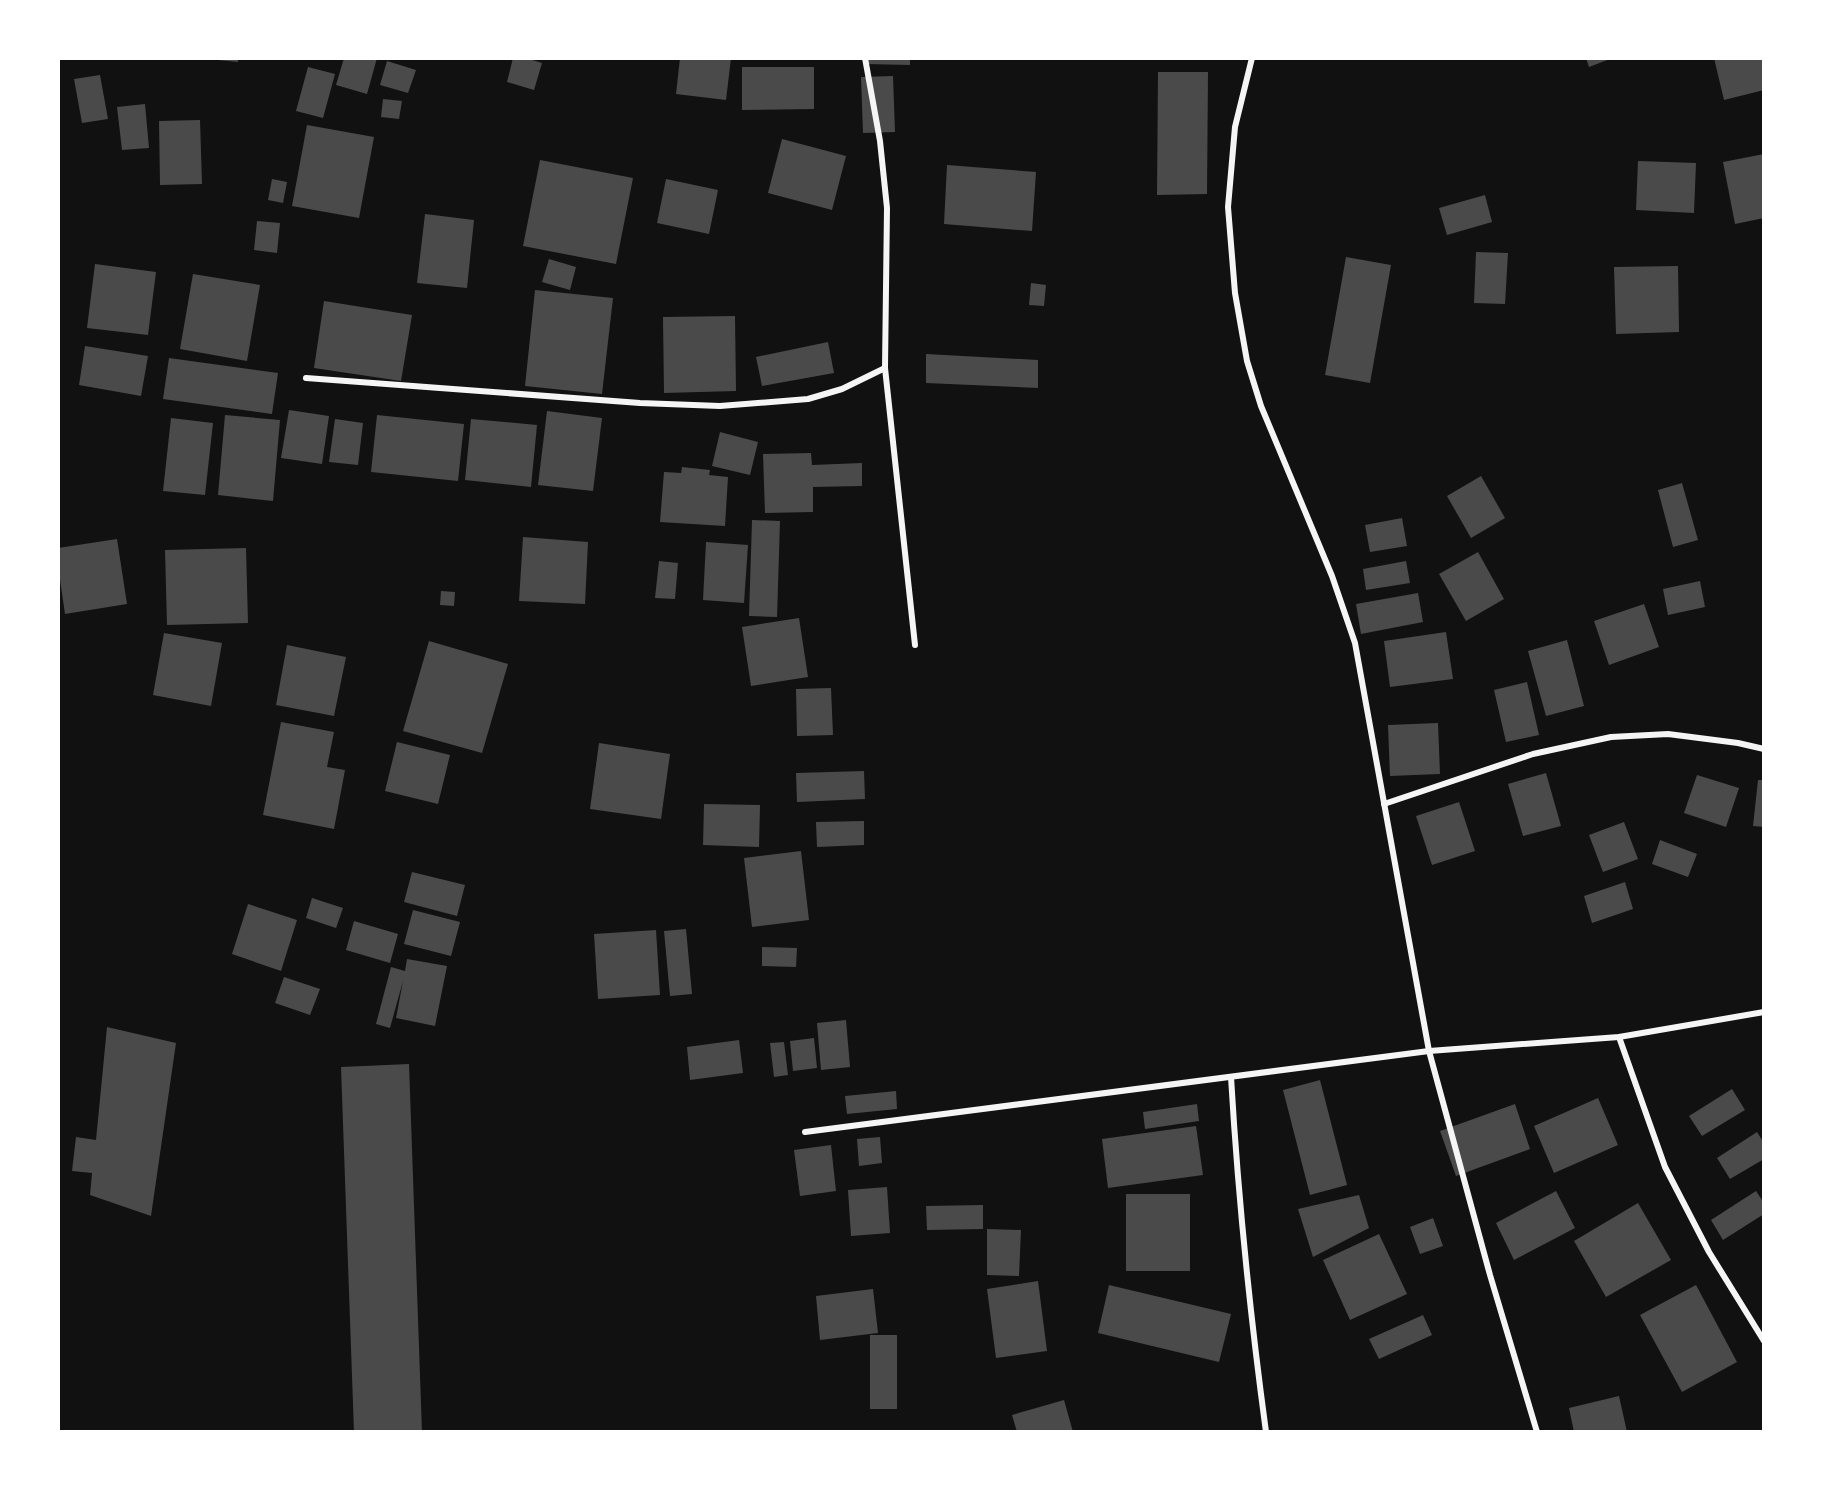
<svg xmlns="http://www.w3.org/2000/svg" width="1822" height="1490" viewBox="0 0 1822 1490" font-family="'Crimson Pro',serif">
  <rect width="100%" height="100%" fill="#111"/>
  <g fill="#4a4a4a">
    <polygon points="218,58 238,58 238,62 218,60"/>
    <polygon points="344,58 377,58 367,94 336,85"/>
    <polygon points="513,58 526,58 542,63 534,90 507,82"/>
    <polygon points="680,58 731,58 726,100 676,94"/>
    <polygon points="865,58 910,58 910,65 865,64"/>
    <polygon points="1586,58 1610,58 1610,59 1589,67"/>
    <polygon points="1714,58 1764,58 1764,90 1724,100"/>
    <polygon points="387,61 416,70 408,93 380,85"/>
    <polygon points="308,67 335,74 323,118 296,111"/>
    <polygon points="742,67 814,67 814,109 742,110"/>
    <polygon points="1158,72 1208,72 1207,194 1157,195"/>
    <polygon points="100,75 108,119 82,123 74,79"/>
    <polygon points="893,76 895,132 863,133 861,77"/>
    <polygon points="383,99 402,101 399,119 381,117"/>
    <polygon points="145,104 149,148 122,150 117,107"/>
    <polygon points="200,120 202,184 160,185 159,121"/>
    <polygon points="307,125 374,137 359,218 292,206"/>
    <polygon points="782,139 846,156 832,210 768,193"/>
    <polygon points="1764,154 1764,218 1735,224 1723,162"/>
    <polygon points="540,160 633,178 616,264 523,246"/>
    <polygon points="1638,161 1696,163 1694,213 1636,210"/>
    <polygon points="947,165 1036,172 1032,231 944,224"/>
    <polygon points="272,179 287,182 283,203 268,200"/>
    <polygon points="666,179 718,190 709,234 657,223"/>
    <polygon points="1485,195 1492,222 1447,235 1439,208"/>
    <polygon points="425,214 474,220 467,288 417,283"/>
    <polygon points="257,221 280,223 277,253 254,250"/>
    <polygon points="1476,252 1508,253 1505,304 1474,303"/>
    <polygon points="1346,257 1391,265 1370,383 1325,375"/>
    <polygon points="549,259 576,267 570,290 542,282"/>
    <polygon points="95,264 156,272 148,335 87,328"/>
    <polygon points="1678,266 1679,332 1616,334 1614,267"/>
    <polygon points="193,274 260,285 247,361 180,349"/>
    <polygon points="1031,283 1046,285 1044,306 1029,305"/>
    <polygon points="535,290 613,298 602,394 525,386"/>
    <polygon points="324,301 412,315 401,381 314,368"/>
    <polygon points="735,316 736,391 664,393 663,317"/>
    <polygon points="828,342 834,373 762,386 756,357"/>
    <polygon points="85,346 148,356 141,396 79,385"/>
    <polygon points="926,354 1038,360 1038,388 926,383"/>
    <polygon points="169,358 278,373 272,414 163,399"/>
    <polygon points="289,410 329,416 322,464 281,458"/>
    <polygon points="547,411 602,418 593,491 538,485"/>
    <polygon points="225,415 280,420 273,501 218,495"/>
    <polygon points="377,415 464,424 458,481 371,472"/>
    <polygon points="171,418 213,423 205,495 163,491"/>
    <polygon points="335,419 363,423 358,465 329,462"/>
    <polygon points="471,419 537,425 531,487 465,480"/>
    <polygon points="720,432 758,442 750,475 712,466"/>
    <polygon points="811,453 812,465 862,463 862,486 813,487 813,512 765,513 763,454"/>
    <polygon points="682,467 710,470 709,475 728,477 725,526 660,522 664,472 681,473"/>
    <polygon points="1481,476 1505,518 1471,538 1447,496"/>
    <polygon points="1682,483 1698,540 1673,547 1658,490"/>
    <polygon points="1402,518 1407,546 1370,552 1365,525"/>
    <polygon points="752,520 780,521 777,617 749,616"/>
    <polygon points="523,537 588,542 585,604 519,601"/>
    <polygon points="117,539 127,604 65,614 58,566 58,548"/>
    <polygon points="706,542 748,545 744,603 703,600"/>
    <polygon points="246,548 248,623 167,625 165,550"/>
    <polygon points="1478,552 1504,599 1466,621 1439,574"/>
    <polygon points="659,561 678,563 675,599 655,598"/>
    <polygon points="1406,561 1410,583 1366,590 1363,569"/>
    <polygon points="1700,581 1705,607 1668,615 1663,589"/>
    <polygon points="441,591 455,592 454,606 440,605"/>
    <polygon points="1418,593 1423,622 1361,634 1356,604"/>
    <polygon points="1644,604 1659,647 1609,665 1594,621"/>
    <polygon points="799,618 808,677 751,686 742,627"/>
    <polygon points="1446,632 1453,679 1390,687 1384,641"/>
    <polygon points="164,633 222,643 211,706 153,695"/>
    <polygon points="1567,640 1584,706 1546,716 1528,651"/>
    <polygon points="429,641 508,664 482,753 403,731"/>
    <polygon points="287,645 346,657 334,716 276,705"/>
    <polygon points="1527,682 1539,735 1506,742 1494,690"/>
    <polygon points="831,688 833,735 797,736 796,689"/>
    <polygon points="281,722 334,732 327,767 345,770 334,829 263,815"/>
    <polygon points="1438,723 1440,774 1390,776 1388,725"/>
    <polygon points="397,742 450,755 438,804 385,791"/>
    <polygon points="599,743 670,754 661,819 590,809"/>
    <polygon points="864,771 865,799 797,802 796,773"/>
    <polygon points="1546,773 1561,826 1523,836 1508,784"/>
    <polygon points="1697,775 1739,788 1726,827 1684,813"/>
    <polygon points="1758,780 1764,780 1764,827 1753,826"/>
    <polygon points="1459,802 1475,851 1432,865 1416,816"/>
    <polygon points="704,804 760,805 759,847 703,845"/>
    <polygon points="864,821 864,845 817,847 816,822"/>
    <polygon points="1624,822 1638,859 1603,872 1589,835"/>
    <polygon points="1660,840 1697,854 1688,877 1652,864"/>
    <polygon points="801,851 809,920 752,927 744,858"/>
    <polygon points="412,872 465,885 457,916 404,902"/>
    <polygon points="1625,882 1633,909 1592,923 1584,896"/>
    <polygon points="312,898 343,908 336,928 306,918"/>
    <polygon points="248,904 297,920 281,971 232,954"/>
    <polygon points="413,910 460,922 451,956 404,944"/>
    <polygon points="354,921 398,934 390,963 346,950"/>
    <polygon points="686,929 692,994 670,996 664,931"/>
    <polygon points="656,930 660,995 598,999 594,934"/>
    <polygon points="762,947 797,948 796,967 762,966"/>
    <polygon points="407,959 447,966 435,1026 396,1018 403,981 390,1028 376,1024 391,967 405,971"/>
    <polygon points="284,977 320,989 310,1015 275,1003"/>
    <polygon points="846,1020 850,1067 821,1070 817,1023"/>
    <polygon points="107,1027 176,1043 151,1216 90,1195 92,1173 72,1171 76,1137 96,1140"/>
    <polygon points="814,1038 817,1068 793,1071 790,1041"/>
    <polygon points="739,1040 743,1073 690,1080 687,1047"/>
    <polygon points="784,1042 788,1075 774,1077 770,1043"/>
    <polygon points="409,1064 422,1432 354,1432 341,1067"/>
    <polygon points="1320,1080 1347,1185 1310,1195 1283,1090"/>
    <polygon points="1732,1089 1745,1110 1702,1136 1689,1116"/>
    <polygon points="896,1091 897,1109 847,1114 845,1096"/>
    <polygon points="1598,1098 1618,1145 1554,1173 1534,1126"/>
    <polygon points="1197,1104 1199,1121 1145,1129 1143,1112"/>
    <polygon points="1515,1104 1530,1149 1456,1176 1440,1131"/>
    <polygon points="1196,1126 1203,1175 1108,1188 1102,1139"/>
    <polygon points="1757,1132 1764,1143 1764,1159 1730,1179 1717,1158"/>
    <polygon points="880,1137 882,1163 859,1166 857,1139"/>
    <polygon points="831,1145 836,1191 800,1196 794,1150"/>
    <polygon points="887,1187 890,1233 851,1236 848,1190"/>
    <polygon points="1556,1191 1575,1228 1514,1260 1496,1223"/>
    <polygon points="1756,1191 1764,1203 1764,1214 1723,1240 1711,1220"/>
    <rect x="1126" y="1194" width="64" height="77"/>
    <polygon points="1359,1195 1369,1228 1313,1257 1298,1209"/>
    <polygon points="1638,1203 1671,1260 1606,1297 1574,1241"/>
    <polygon points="983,1205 983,1229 927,1230 926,1206"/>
    <polygon points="1433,1218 1443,1246 1420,1254 1410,1227"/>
    <polygon points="987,1229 1021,1230 1019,1276 987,1275"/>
    <polygon points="1379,1234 1407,1294 1350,1320 1323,1260"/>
    <polygon points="1038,1281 1047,1351 996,1358 987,1289"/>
    <polygon points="1109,1285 1231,1314 1219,1362 1098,1333"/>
    <polygon points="1696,1285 1737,1362 1682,1392 1640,1315"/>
    <polygon points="873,1289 878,1333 820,1340 816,1296"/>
    <polygon points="1423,1315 1432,1335 1379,1359 1369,1339"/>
    <rect x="870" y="1335" width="27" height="74"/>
    <polygon points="1619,1396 1627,1432 1574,1432 1569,1408"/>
    <polygon points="1064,1400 1073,1432 1017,1432 1012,1415"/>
  </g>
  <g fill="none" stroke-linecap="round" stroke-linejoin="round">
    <g stroke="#f5f5f5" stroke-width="6">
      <polyline points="865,58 880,141 887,208 885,368 915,645"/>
      <polyline points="1252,58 1235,127 1228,207 1235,293 1247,361 1261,406 1332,576 1355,643 1429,1051 1490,1275 1537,1432"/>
      <polyline points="306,378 640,403 720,406 808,399 842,389 885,368"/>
      <polyline points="1384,804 1533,754 1611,737 1668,734 1738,743 1764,749"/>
      <polyline points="1619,1037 1665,1167 1709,1252 1764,1341"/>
      <path d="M1231 1077C1238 1196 1250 1314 1266 1432"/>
      <polyline points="805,1132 1429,1051 1619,1037 1764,1012"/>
    </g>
  </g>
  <rect width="1822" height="1490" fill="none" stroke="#ffffff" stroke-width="120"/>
</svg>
